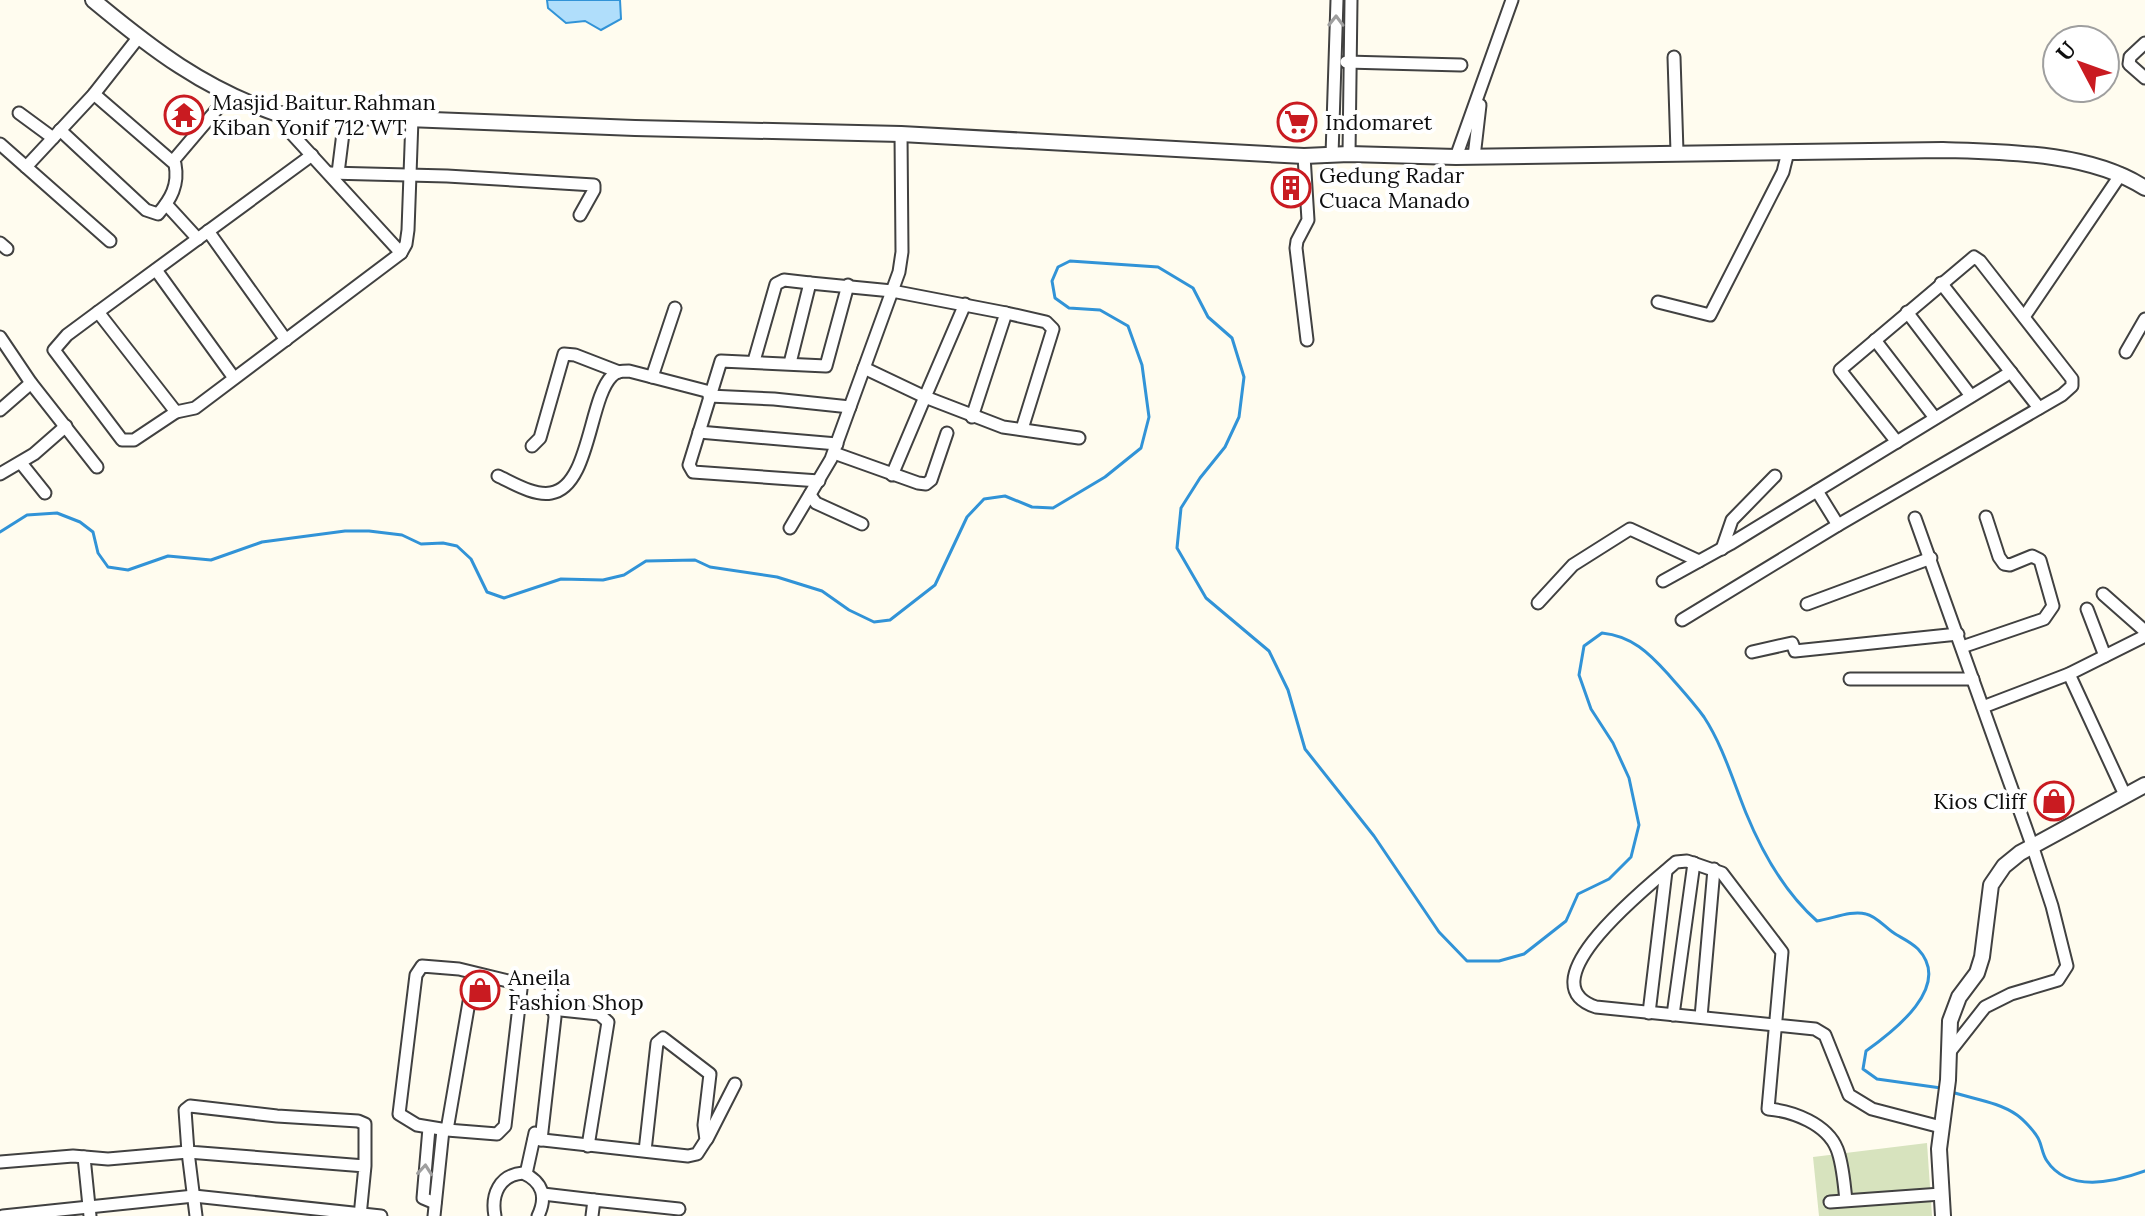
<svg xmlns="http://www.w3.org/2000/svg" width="2145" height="1216" viewBox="0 0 2145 1216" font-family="Lora,serif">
  <rect width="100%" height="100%" fill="#fffcef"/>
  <polygon fill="#d7e3be" points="1927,1143 1932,1216 1819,1216 1813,1157"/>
  <polygon fill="#b0defb" stroke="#3193d7" stroke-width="2" points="547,0 620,0 621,19 601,30 585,21 566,23 548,8"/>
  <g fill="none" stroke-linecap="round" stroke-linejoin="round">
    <g stroke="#3193d7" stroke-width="3">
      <path d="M0 532 27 515 57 513 80 522 93 532 98 553 108 567 128 570 168 556 211 560 262 542 345 531H369L402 535 421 544 443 543 457 546 471 559 487 592 504 598 561 579 603 580 624 575 646 561 695 560 710 567 777 577 822 591 849 610 874 622 890 620 935 585 967 517 984 499 1005 496 1032 507 1053 508 1105 477 1141 448 1149 417 1142 365 1128 326 1100 310 1069 308 1055 298 1052 281 1058 267 1070 261 1158 267 1193 288 1208 317 1232 338 1244 377 1239 417 1225 447 1200 478 1181 508 1177 548 1206 598 1269 651 1288 690 1305 749 1374 836 1439 932 1467 961H1499L1524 954 1566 921 1578 894 1609 879 1631 857 1639 825 1629 778 1613 743 1591 709 1579 675 1584 646 1602 633C1632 636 1649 653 1668 674 1680 688 1693 702 1704 717 1723 746 1733 781 1746 813 1762 852 1785 893 1817 921 1832 919 1851 910 1866 914 1877 916 1887 930 1897 935 1904 939 1912 943 1918 949 1953 986 1894 1031 1866 1051L1863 1069 1877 1079 1941 1088"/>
      <path d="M1952 1092C1973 1099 1999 1102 2017 1115 2024 1120 2034 1131 2038 1138 2042 1145 2042 1154 2047 1161 2068 1193 2115 1182 2145 1171"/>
    </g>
    <g stroke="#414141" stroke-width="15">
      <g id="minor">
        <polyline points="2145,43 2130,57 2129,64 2145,78"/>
        <polyline points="1674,57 1677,152"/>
        <polyline points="1346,62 1461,65"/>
        <polyline points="19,113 53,138"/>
        <polyline points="278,114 292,134 401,253"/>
        <path d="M60 130 146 210 158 214C171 199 179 185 175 164L94 94"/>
        <polyline points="0,144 110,241"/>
        <polyline points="1349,154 1351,0"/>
        <polyline points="312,155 98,312 67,335 54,350 122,440 134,440 176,412 195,408 401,253 406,244 408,230 412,119"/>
        <polyline points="1332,155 1337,0"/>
        <polyline points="1304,156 1308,220 1297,241 1296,248 1307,340"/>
        <polyline points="1456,157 1512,0"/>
        <polyline points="1474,157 1480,105"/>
        <polyline points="173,161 229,95"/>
        <polyline points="26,167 94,94 138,38"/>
        <polyline points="329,173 447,176 594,185 594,190 580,215"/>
        <polyline points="338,173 345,117"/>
        <polyline points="166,204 198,239"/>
        <polyline points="208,231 286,340"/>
        <polyline points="0,243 7,249"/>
        <polyline points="156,270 234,378"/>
        <polyline points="1941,283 2039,408"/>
        <polyline points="1658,302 1710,315 1783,172 1788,152"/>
        <polyline points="965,304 925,397 1003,427 1079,438"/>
        <polyline points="98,312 176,412"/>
        <polyline points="1907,312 1971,396"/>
        <polyline points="1006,313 1046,322 1053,329 1022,429"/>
        <polyline points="2024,317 2121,174"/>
        <polyline points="0,337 31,383 97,467"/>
        <polyline points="1875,340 1935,418"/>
        <polyline points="2126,352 2145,319"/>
        <polyline points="754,361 776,284 784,280 810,283"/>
        <polyline points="790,363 810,283 892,291 1006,313 972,417"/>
        <polyline points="864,368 925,397 892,475"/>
        <polyline points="652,377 675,308"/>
        <polyline points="709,396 774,399 850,407"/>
        <polyline points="0,410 31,383"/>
        <polyline points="699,432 837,444"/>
        <polyline points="532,446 540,438 564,354 575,355 619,372"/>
        <polyline points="834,453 918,483 926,484 931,480 947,433"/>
        <polyline points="21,463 45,493"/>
        <polyline points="0,474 34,454 66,426"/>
        <path d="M498 476C513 483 534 496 551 493 590 487 589 398 612 376 617 371 622 371 629 371L710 392"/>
        <polyline points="819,481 693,472 689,465 721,361 826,366 848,285"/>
        <polyline points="1817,491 1838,525"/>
        <polyline points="810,495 816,503 862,524"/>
        <polyline points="1915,518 2032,845 2052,906 2067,966 2058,980 2011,994 1985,1007 1948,1054"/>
        <polyline points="790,528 831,459 899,272 902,252 901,134"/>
        <polyline points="1722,549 1732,520 1775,476"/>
        <polyline points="1663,581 1730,544 2011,372"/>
        <polyline points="2103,594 2145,631"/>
        <polyline points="1538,603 1573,565 1630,529 1699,561"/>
        <polyline points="1807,604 1931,558"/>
        <polyline points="2087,609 2105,656"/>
        <polyline points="1682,620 1838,525 2062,395 2072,386 2072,379 1980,261 1974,257 1840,370 1897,442"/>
        <polyline points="1962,647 2044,619 2053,606 2040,560 2032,556 2010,565 2004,564 1999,557 1986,517"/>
        <polyline points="1752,652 1792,643 1795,651 1958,634"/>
        <polyline points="2069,674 2125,795"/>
        <polyline points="1850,679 1973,679"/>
        <polyline points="1983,707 2069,674 2145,636"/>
        <polyline points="536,980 545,981 551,986 555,1017 541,1140"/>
        <polyline points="551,1009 599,1014 608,1022 588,1146"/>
        <polyline points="1649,1013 1666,871"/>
        <polyline points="1673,1015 1694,863"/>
        <polyline points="1701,1017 1714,869"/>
        <polyline points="429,1128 423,1198 435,1203"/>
        <polyline points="447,1130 417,1125 399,1114 416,975 422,966 459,969 512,982 521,989 505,1126 497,1134 447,1130 474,973"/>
        <polyline points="534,1139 688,1156 697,1154 706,1140 704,1125 710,1074 663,1038 657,1043 645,1151"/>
        <polyline points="707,1139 735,1084"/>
        <polyline points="84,1157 90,1216"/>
        <polyline points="0,1162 73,1156 108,1159 188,1152 196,1216"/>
        <polyline points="526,1174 535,1133"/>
        <polyline points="543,1194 594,1200"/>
        <path d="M1846 1200C1844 1184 1843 1164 1837 1149 1827 1124 1793 1111 1768 1109L1782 952 1722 873 1687 861 1676 862C1652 883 1523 983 1596 1007L1815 1029 1825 1035 1849 1095 1872 1109 1941 1127"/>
        <polyline points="1830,1202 1941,1194"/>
        <polyline points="3,1216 194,1196 381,1216"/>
        <polyline points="360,1216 365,1166 365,1124 358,1121 277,1116 190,1106 185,1110 188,1152 365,1166"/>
        <polyline points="434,1216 443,1130"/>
        <path d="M495 1216C491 1195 499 1175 523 1173 543 1182 547 1197 538 1216"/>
        <polyline points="592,1216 594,1200 679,1209"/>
      </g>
    </g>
    <g stroke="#414141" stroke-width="18">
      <g id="tertiary">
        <path d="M93 0C152 49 204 89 278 114L635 128 901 134 1304 156 1349 154 1456 157 1943 150C2007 152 2090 152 2145 188"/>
        <polyline points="1943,1216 1939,1149 1948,1080 1950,1021 1959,997 1977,973 1982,957 1991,885 2004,866 2020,853 2145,785"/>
      </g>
    </g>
    <use href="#minor" stroke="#fff" stroke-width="11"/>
    <use href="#tertiary" stroke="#fff" stroke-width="14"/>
  </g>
  <defs><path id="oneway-chevron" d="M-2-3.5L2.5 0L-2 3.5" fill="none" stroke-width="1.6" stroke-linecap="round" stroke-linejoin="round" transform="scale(2)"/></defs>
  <g stroke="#9f9f9f">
    <use href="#oneway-chevron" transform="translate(1336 21) rotate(-89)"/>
    <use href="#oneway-chevron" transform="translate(425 1170) rotate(-85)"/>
  </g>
  <defs>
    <g id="temple-ring" transform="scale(2)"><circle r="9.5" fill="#fff" stroke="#c91b21" stroke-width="1.5"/><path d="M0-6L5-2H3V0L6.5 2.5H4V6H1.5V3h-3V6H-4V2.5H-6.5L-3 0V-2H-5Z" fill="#c91b21"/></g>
    <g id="supermarket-ring" transform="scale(2)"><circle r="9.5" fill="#fff" stroke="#c91b21" stroke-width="1.5"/><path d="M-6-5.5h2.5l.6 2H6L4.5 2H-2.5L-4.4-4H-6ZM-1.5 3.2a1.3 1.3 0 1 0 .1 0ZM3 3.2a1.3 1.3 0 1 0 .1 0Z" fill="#c91b21"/></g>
    <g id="building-ring" transform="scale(2)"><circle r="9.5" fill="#fff" stroke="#c91b21" stroke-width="1.5"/><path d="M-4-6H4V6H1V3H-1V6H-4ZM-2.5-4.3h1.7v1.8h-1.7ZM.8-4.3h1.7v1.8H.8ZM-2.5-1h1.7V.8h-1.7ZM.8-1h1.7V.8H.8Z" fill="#c91b21"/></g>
    <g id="shop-ring" transform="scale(2)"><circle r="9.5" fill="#fff" stroke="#c91b21" stroke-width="1.5"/><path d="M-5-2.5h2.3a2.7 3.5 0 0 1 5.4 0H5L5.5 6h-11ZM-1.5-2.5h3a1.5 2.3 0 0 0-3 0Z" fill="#c91b21"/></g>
  </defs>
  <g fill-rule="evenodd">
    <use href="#temple-ring" x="184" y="115"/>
    <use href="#supermarket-ring" x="1297" y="122"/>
    <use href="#building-ring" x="1291" y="188"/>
    <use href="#shop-ring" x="2054" y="801"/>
    <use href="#shop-ring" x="480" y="990"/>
  </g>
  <g text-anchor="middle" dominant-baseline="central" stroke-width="8" stroke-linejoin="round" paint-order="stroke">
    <g font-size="22" fill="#0e0e0e" stroke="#fff" text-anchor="start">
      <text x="212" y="102">Masjid Baitur Rahman<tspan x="212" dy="25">Kiban Yonif 712 WT</tspan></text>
      <text x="1325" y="122">Indomaret</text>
      <text x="1319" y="175">Gedung Radar<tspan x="1319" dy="25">Cuaca Manado</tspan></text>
      <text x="2026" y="801" text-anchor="end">Kios Cliff</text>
      <text x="508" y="977">Aneila<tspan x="508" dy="25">Fashion Shop</tspan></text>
    </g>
  </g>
  <g transform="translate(2081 64) rotate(311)"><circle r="38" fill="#ffffff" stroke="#9f9f9f" stroke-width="2"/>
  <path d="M0-6L14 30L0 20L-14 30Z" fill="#c91b21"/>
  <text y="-12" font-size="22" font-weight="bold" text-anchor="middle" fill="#0e0e0e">U</text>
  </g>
</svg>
